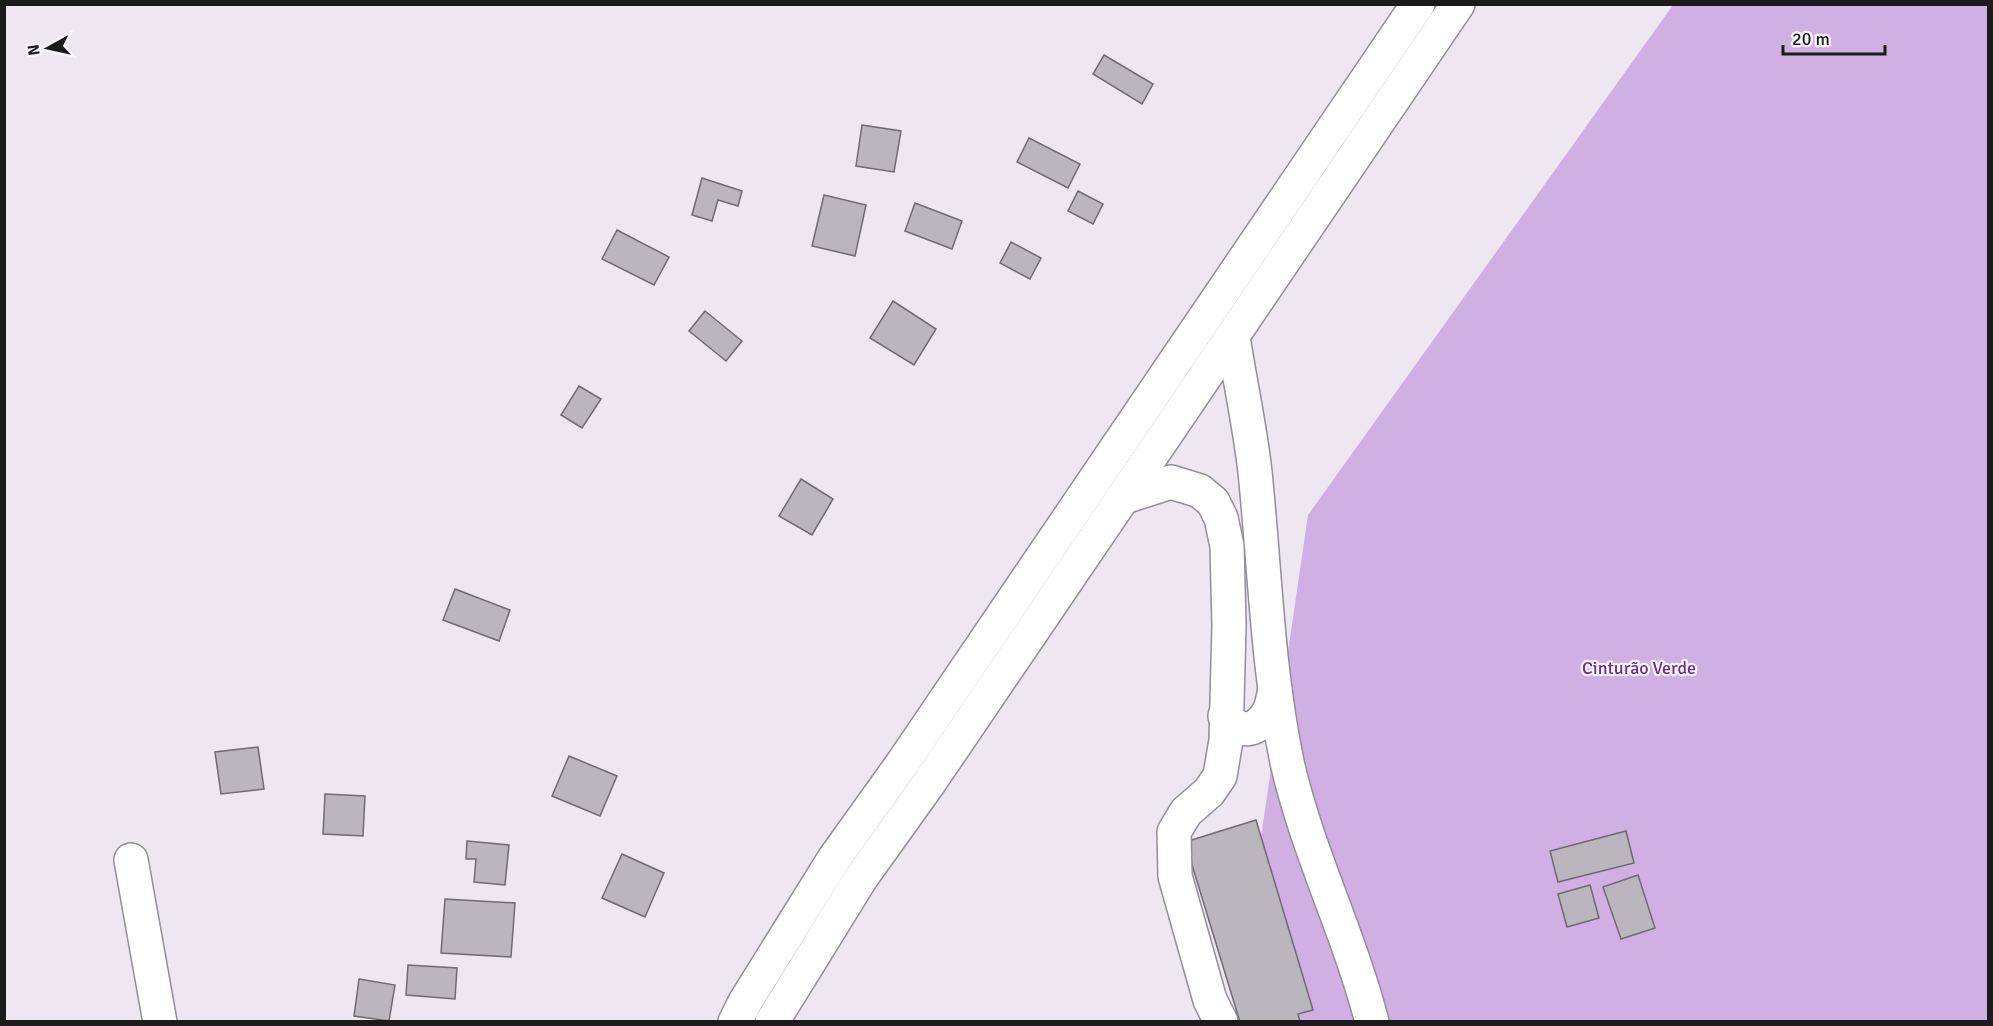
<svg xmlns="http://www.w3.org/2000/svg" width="1993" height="1026" viewBox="0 0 1993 1026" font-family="Signika,sans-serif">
  <rect width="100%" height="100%" fill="#eee7f2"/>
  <polygon fill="#d0afe3" points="1673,5 1988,5 1988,1021 1234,1022 1308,515"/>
  <g fill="#bbb5be" stroke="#6f6a73" stroke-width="1.5">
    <polygon points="1104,55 1153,84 1142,104 1093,74"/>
    <polygon points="862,125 901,131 894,172 856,166"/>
    <polygon points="1029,138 1080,164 1068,188 1017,162"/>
    <polygon points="702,178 742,191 738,206 718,200 712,221 692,215"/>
    <polygon points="1078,191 1103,204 1093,224 1068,211"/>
    <polygon points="824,195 866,205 855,256 812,246"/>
    <polygon points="915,203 962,221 952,249 905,231"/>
    <polygon points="617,230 669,257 654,285 602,259"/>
    <polygon points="1011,242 1041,258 1030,279 1000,263"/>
    <polygon points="893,301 936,329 914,365 870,338"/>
    <polygon points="705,311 742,341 726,361 689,331"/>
    <polygon points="579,386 601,399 582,428 561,415"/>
    <polygon points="801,479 833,499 812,535 779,516"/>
    <polygon points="455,589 510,610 499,641 443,620"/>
    <polygon points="258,747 264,789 221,794 215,752"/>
    <polygon points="569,756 617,776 600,816 552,796"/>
    <polygon points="325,794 365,796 363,836 323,834"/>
    <polygon points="1256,820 1313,1010 1298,1014 1300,1022 1240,1022 1185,842"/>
    <polygon points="1626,831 1634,863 1558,882 1550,851"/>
    <polygon points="467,841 509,845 505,885 474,882 476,859 466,859"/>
    <polygon points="622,854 664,873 645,917 602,898"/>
    <polygon points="1638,875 1655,928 1621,939 1603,887"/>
    <polygon points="1590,885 1599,918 1567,927 1558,894"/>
    <polygon points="445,899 515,903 511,957 441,953"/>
    <polygon points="408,965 457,968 455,999 406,995"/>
    <polygon points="359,979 395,985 389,1021 354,1016"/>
  </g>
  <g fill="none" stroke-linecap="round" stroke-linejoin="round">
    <g stroke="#938e97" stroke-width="36">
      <g id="minor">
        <path d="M1233 337C1240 382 1250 427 1255 472 1265 569 1267 666 1287 762 1307 851 1349 933 1372 1022"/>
        <polyline points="1124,497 1171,482 1200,491 1213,502 1221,518 1227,546 1229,626 1226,740 1220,776 1209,792 1186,812 1174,832 1175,876 1210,1000 1221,1022"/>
        <path d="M1225 716C1239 734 1256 733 1268 713 1272 707 1273 697 1275 690"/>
        <polyline points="131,860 160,1022"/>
      </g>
    </g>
    <g stroke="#938e97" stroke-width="36">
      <g id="highway">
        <polyline points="735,1022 745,1002 834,859 902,764 1418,4"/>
        <polyline points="772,1022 861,878 929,783 1458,4"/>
      </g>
    </g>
    <use href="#minor" stroke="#fff" stroke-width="33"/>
    <use href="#highway" stroke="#fff" stroke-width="33"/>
  </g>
  <g text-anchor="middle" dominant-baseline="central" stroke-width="4.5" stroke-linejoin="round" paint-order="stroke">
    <g font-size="18" fill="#6c2c8a" stroke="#fbf5ff">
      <text x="1639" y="668">Cinturão Verde</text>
    </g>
  </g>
  <rect width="1993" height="1026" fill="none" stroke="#1c1a1d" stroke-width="12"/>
  <g transform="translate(48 48) rotate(262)" stroke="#fbf5ff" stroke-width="4.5" paint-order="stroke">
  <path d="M0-4.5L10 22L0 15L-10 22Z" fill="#1c1a1d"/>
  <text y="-9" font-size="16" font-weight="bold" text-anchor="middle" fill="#1c1a1d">N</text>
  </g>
  <path d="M1783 45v9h102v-9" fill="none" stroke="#1c1a1d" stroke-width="3"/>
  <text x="1792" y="45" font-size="18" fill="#1c1a1d" stroke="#fbf5ff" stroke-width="4.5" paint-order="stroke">20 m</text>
</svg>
